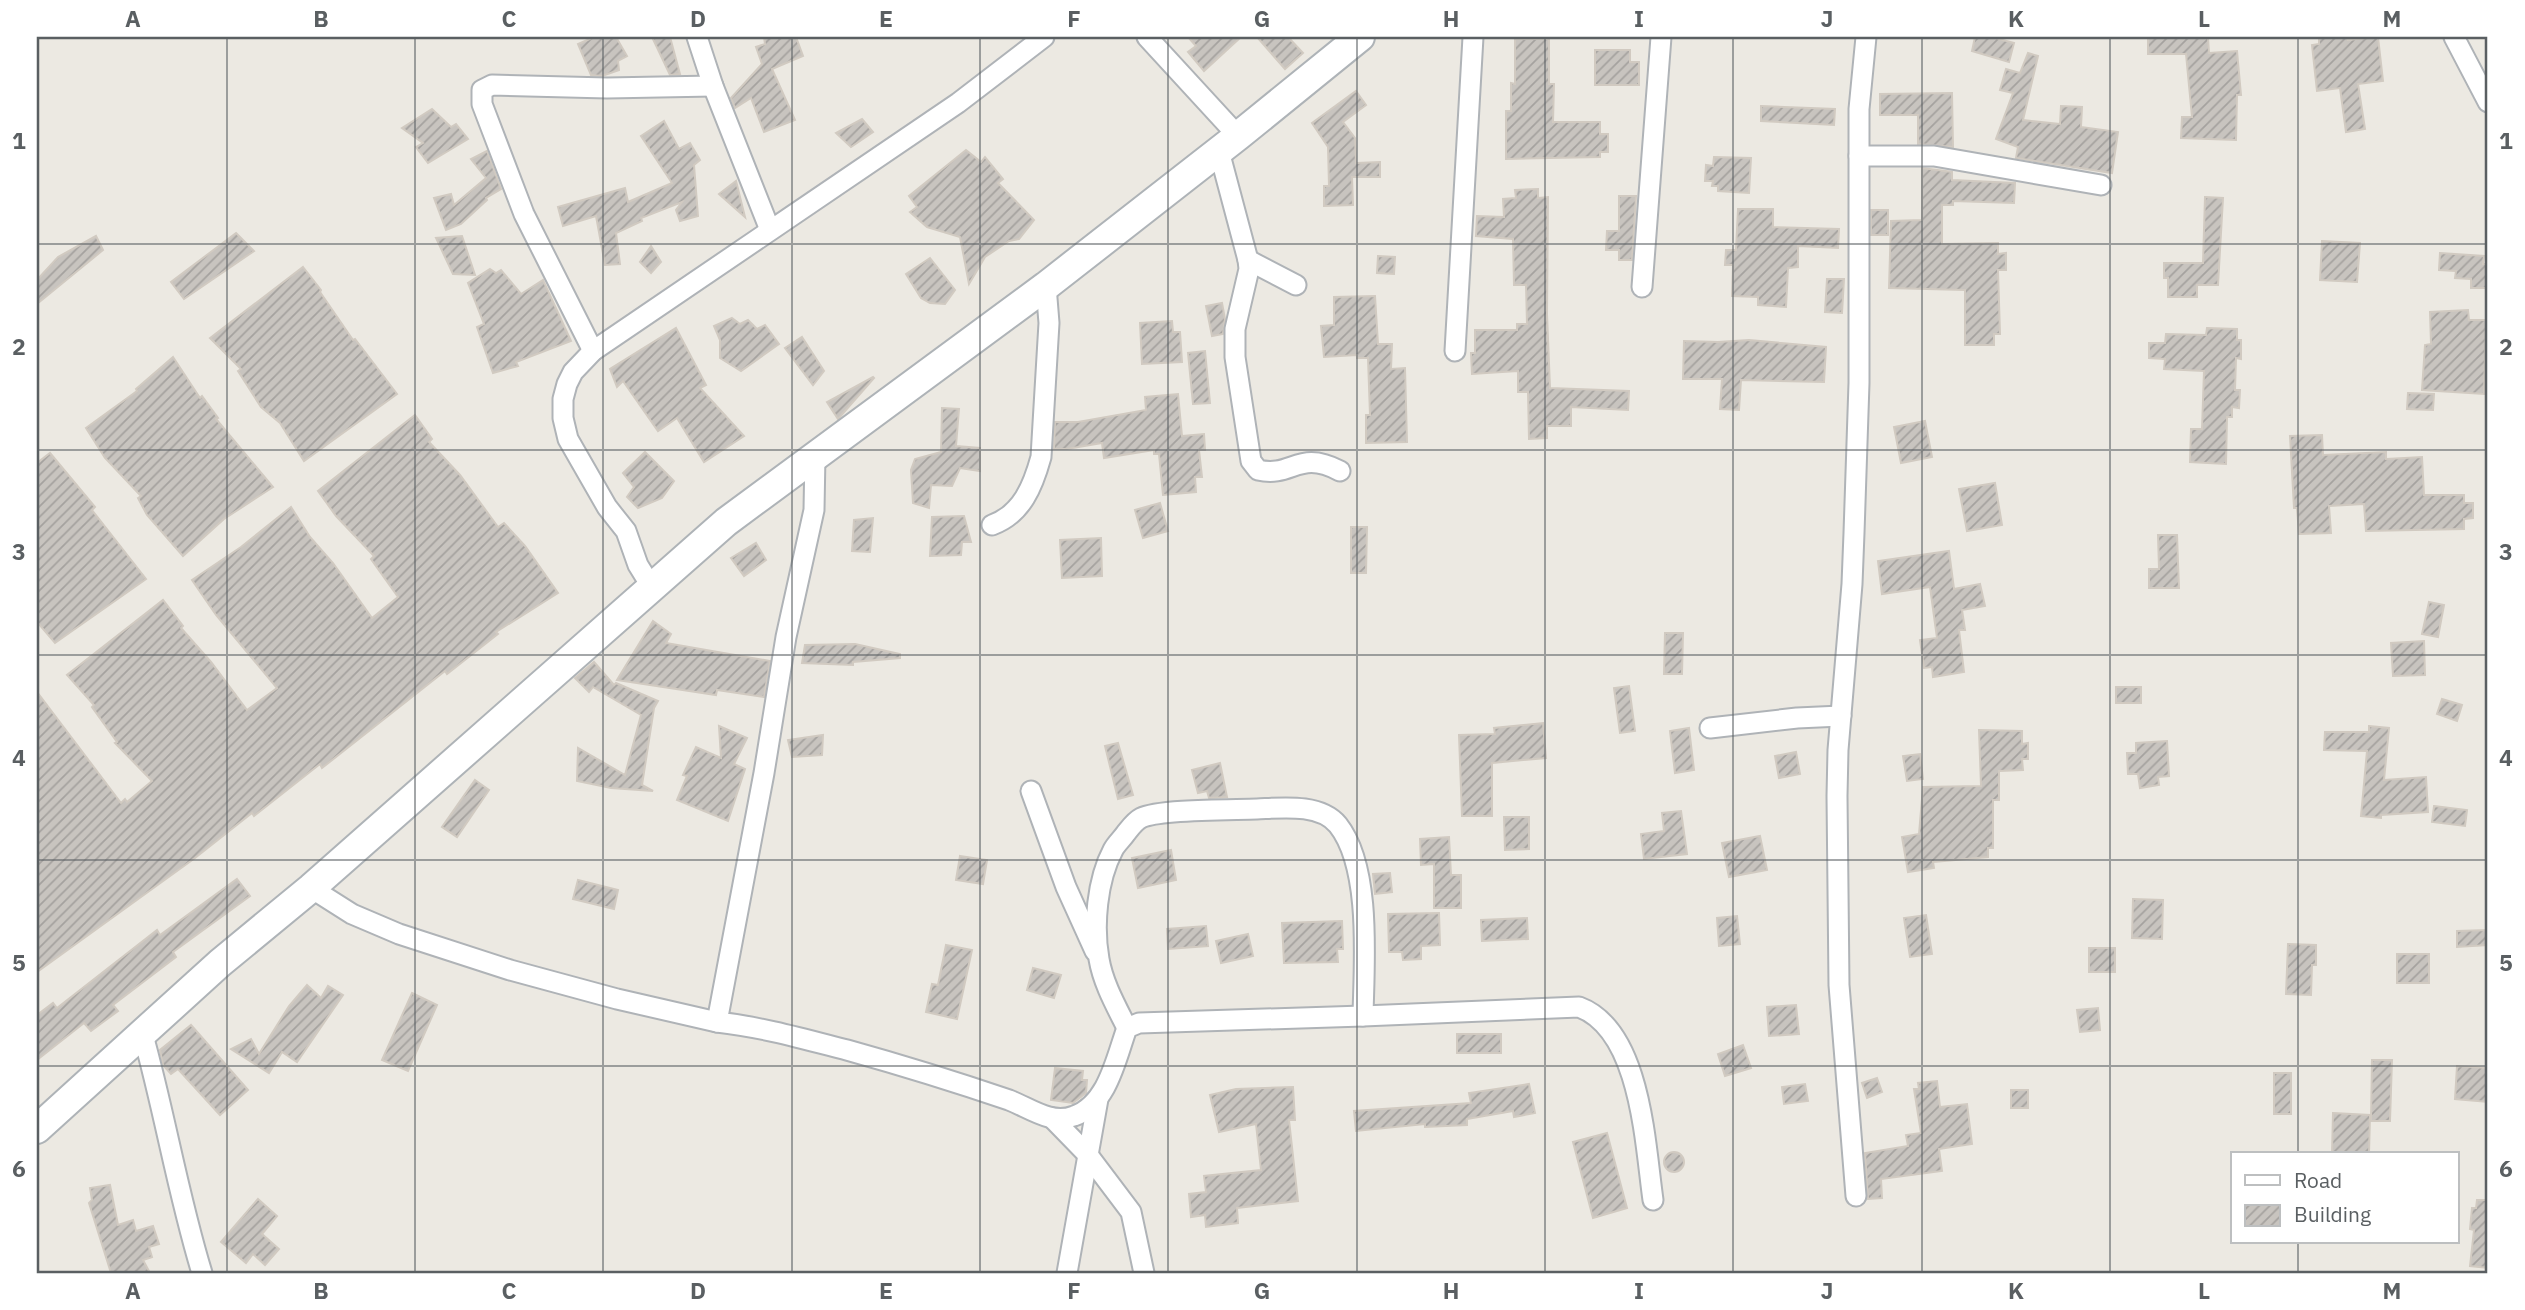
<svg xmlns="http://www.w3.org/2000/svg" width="2525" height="1310" viewBox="0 0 2525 1310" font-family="'IBM Plex Sans',sans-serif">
  <defs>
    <pattern id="building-hatch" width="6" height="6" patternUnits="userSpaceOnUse" patternTransform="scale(1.75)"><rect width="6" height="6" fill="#c8c4bf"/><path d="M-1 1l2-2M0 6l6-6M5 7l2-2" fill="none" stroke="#a5a29f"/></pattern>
  </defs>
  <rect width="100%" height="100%" fill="#ece9e2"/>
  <g fill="url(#building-hatch)" stroke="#d1cac1" stroke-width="2">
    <polygon points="594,37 616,37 627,56 618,61 619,70 602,76 591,75 578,44"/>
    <polygon points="652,37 670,37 680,74 670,75"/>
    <polygon points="764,37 796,37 803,56 772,69 795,120 764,132 751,98 735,108 731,98 762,64 756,47 765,44"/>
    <polygon points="1188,37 1241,37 1204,71 1188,52 1196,46"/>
    <polygon points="1257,37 1288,37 1303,53 1285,69"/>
    <polygon points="1975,37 1992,37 2014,43 2009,62 1972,51"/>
    <polygon points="2148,37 2208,37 2209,53 2237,51 2241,95 2237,95 2236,140 2181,138 2182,117 2192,117 2186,54 2148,54"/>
    <polygon points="2319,37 2348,37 2348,40 2378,37 2383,81 2358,84 2365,129 2346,132 2340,88 2317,91 2312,45 2319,44"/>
    <polygon points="1515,39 1549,39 1549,84 1554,84 1553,122 1600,122 1600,134 1608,134 1608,152 1600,152 1600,157 1506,159 1506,111 1511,111 1511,83 1515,84"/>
    <polygon points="1595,50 1630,50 1630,62 1639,62 1639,85 1595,85"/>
    <polygon points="2028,53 2038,56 2023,120 2060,124 2061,106 2082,107 2081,127 2118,132 2112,173 2016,158 2018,147 1996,139 2013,93 2000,90 2006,69 2020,73"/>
    <polygon points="1356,91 1366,105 1343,122 1355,138 1356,163 1380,162 1380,177 1352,177 1353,205 1324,206 1324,186 1329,186 1328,147 1312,123"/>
    <polygon points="1952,93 1953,147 1918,144 1918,115 1880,115 1880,94"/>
    <polygon points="1761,106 1835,109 1834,125 1761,121"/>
    <polygon points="432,109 451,127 456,124 468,139 428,163 416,147 423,143 402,128"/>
    <polygon points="862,119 873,132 851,147 836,133"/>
    <polygon points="664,121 679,149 690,143 700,160 694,165 698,216 680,221 676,210 682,202 641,218 642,221 616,233 620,264 605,265 596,216 563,226 558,207 625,188 628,202 672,183 641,136"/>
    <polygon points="966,150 981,162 985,157 1003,179 998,183 1034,220 1019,239 1009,241 985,257 969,284 960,237 927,227 910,212 917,207 909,196"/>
    <polygon points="487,151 501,189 486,198 487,200 461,224 446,230 434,198 451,194 454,205 486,178 471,159"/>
    <polygon points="1714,157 1751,158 1749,193 1718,191 1718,186 1712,186 1713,181 1705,181 1706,165 1713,166"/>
    <polygon points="1922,168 1952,172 1952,180 2015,183 2014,203 1953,201 1953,205 1942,205 1942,244 1998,243 1998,254 2006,253 2006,270 1998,270 2000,334 1994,334 1994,345 1965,345 1965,290 1889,288 1891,221 1922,220"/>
    <polygon points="736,181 745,217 719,194"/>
    <polygon points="1538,189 1538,198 1548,197 1547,314 1550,388 1629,391 1628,410 1571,407 1571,426 1547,426 1547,438 1529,439 1528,392 1518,392 1518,371 1472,374 1471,353 1475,353 1475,330 1517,330 1517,324 1527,324 1526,285 1514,285 1513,239 1476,236 1477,216 1504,217 1503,199 1516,198 1515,190"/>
    <polygon points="1619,196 1636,196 1632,260 1619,260 1619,250 1606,250 1607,231 1619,231"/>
    <polygon points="2205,197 2223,198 2218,285 2197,285 2197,297 2168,297 2168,278 2164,278 2164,263 2203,263"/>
    <polygon points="1738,209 1773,209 1773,227 1839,229 1838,248 1798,246 1798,267 1788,268 1786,307 1758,305 1758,297 1732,296 1733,265 1725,265 1726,250 1736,250"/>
    <rect x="1871" y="210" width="17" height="25"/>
    <polygon points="236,233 254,251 184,299 171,282"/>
    <polygon points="96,236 103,250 37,304 37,280 58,257"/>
    <polygon points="462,236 475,275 453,274 436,238"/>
    <polygon points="2322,241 2360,243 2357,282 2320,280"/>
    <polygon points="651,246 661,262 651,273 640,262"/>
    <polygon points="2440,253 2484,256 2483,264 2488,264 2488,288 2471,288 2471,279 2455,278 2456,271 2439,270"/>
    <polygon points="1378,256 1395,257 1394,274 1377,273"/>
    <polygon points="930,258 955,290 945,304 930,303 921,298 906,274"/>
    <polygon points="303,267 321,290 320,292 353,340 355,339 397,394 304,461 280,423 261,407 238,371 241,369 210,338"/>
    <polygon points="490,269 496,273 501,270 521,294 543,280 571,341 516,362 518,366 493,373 477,327 484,324 468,283"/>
    <polygon points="1827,279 1844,279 1842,313 1825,312"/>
    <polygon points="1375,296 1378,344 1392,344 1391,369 1405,368 1407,442 1366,443 1366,415 1370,415 1368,358 1357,358 1357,355 1324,357 1321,326 1334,325 1334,297"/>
    <polygon points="1222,303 1225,319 1223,334 1212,336 1206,306"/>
    <polygon points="2468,310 2469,320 2486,320 2484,394 2422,390 2425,345 2431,344 2430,312"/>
    <polygon points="732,318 740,324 748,320 757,329 765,325 779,344 741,371 720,358 720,340 714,326"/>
    <polygon points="1172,321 1173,332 1180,332 1182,362 1142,364 1140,323"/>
    <polygon points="676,328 706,385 700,388 744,436 704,462 677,418 658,431 623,381 617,387 610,369"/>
    <polygon points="2207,328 2237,329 2237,340 2241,340 2241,359 2236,358 2235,390 2240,390 2239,408 2232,407 2232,417 2227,417 2226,464 2190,462 2191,429 2202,429 2204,371 2164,369 2165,359 2149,358 2149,343 2165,343 2166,334 2206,335"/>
    <polygon points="802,337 824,371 813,385 785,348"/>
    <polygon points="1749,340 1826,347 1824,382 1741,380 1739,410 1720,409 1722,379 1683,379 1684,341 1718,342"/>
    <polygon points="1205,351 1210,403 1193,404 1188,353"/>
    <polygon points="173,357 200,398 202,396 218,418 216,419 273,487 224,519 183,556 147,515 138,498 141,496 105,458 86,428 137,391 136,389"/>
    <polygon points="873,377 874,378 838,419 827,402"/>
    <polygon points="2408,393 2434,394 2433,410 2407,409"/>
    <polygon points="1178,394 1182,436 1204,434 1205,450 1199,450 1202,477 1195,477 1196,492 1163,495 1159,454 1154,454 1154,450 1104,458 1102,443 1067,449 1054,449 1055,422 1078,422 1146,410 1145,397"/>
    <polygon points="942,408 959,409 956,446 980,448 980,471 960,468 952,486 931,485 929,508 913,503 911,470 915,459 941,452"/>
    <polygon points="415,415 432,439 429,442 460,475 498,527 504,523 525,546 558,593 496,632 498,634 447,674 445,671 322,768 320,764 254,816 252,813 195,858 37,972 37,692 121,803 125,799 127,802 152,781 115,743 117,742 92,707 94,705 67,675 163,600 183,626 181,628 211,662 247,710 277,688 216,615 192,580 241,547 291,507 310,537 333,563 372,618 398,597 371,559 374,556 336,516 318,491"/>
    <polygon points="1925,421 1932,457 1901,463 1894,427"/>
    <polygon points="2322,435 2323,455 2386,452 2386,459 2422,457 2424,495 2464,495 2464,503 2473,503 2473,518 2464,519 2464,529 2366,531 2364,504 2329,506 2331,533 2299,534 2297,508 2294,508 2290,436"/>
    <polygon points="645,452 674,481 662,498 638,508 627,497 634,487 623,473"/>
    <polygon points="50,453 95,507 92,510 146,579 55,643 37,622 37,463"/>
    <polygon points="1995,483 2002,525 1967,531 1959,489"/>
    <polygon points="1160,503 1168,531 1143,538 1135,510"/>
    <polygon points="964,516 971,542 962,542 961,555 930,556 932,517"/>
    <polygon points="873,518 870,552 852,551 854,520"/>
    <polygon points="1351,527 1367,527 1366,573 1351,573"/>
    <polygon points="2158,535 2177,535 2179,588 2149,588 2149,569 2159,569"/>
    <polygon points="1101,538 1102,576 1062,578 1060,540"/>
    <polygon points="756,543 766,560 744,576 731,558"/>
    <polygon points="1949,551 1954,589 1980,584 1985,606 1962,610 1965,630 1959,630 1964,672 1933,677 1932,667 1924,668 1920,640 1937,638 1930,587 1882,594 1878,561"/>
    <polygon points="2429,602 2444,605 2438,637 2422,634"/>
    <polygon points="653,621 671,634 666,643 770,661 764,697 717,690 716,695 617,680"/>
    <polygon points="1665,633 1683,633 1682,674 1664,674"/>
    <polygon points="2424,641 2425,675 2393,676 2391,643"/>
    <polygon points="855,644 900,654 900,658 853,662 853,665 802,663 805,645"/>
    <polygon points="594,662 614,685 616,683 658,701 654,708 642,785 653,791 611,788 577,781 578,748 625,775 641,715 593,687 589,692 575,678"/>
    <polygon points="1629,686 1635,731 1620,733 1614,688"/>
    <rect x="2116" y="687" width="25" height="16"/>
    <polygon points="2442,699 2462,705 2457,721 2437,714"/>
    <polygon points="1543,723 1546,758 1492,763 1492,816 1462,816 1459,735 1495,734 1494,728"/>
    <polygon points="719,726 747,738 734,764 745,769 728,821 677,800 687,776 683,775 696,747 721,758"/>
    <polygon points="2369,726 2389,728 2384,780 2426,777 2428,812 2381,815 2381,818 2361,816 2367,751 2324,750 2325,732 2369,732"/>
    <polygon points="1689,728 1694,770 1675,773 1670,731"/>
    <polygon points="1979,730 2022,731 2022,744 2028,743 2028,759 2022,759 2023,770 1999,771 1999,800 1993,800 1993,848 1988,848 1988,857 1933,862 1934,868 1908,872 1902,837 1919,834 1923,787 1981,786"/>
    <polygon points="823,735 822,755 792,757 788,740"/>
    <polygon points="2167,741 2169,776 2158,777 2159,785 2140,788 2138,774 2128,774 2127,753 2136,753 2136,743"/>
    <polygon points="1118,743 1133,795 1118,799 1105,746"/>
    <polygon points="1796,752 1800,774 1779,778 1775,756"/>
    <polygon points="1920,754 1923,779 1907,781 1903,756"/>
    <polygon points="1220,763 1227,797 1209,798 1207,791 1198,793 1192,770"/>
    <polygon points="475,780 489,790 457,837 442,827"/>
    <polygon points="2434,806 2467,810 2465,826 2432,822"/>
    <polygon points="1681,811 1687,854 1644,859 1641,834 1664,831 1662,813"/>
    <polygon points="1504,817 1529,817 1529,849 1505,850"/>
    <polygon points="1760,836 1767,870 1729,877 1722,843"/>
    <polygon points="1449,837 1451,875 1461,875 1461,908 1434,908 1434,864 1421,865 1420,839"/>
    <polygon points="1171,850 1176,880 1138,888 1132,858"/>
    <polygon points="960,856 987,860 983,884 956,880"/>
    <polygon points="1390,873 1392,892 1375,894 1373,874"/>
    <polygon points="237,879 250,896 173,952 176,957 113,1005 118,1011 91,1031 84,1023 37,1060 37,1015 53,1003 57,1008 157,930 160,935"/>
    <polygon points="578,880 618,890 614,909 573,899"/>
    <polygon points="2133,899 2163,900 2162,939 2132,938"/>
    <polygon points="1439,913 1440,945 1421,946 1421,959 1403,960 1402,952 1389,952 1388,914"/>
    <polygon points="1926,915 1932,954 1910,957 1904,918"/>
    <polygon points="1737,916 1740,944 1719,946 1717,918"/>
    <polygon points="1527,918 1528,939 1482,941 1481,920"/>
    <polygon points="1342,921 1343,949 1337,949 1338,962 1284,963 1282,923"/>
    <polygon points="1206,926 1208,946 1168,949 1167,929"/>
    <polygon points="2488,930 2488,945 2457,947 2457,931"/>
    <polygon points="1248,934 1253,956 1221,963 1216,941"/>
    <polygon points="2288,944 2316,945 2316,965 2312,965 2311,995 2286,994"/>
    <polygon points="946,945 972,950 957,1019 926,1012 932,984 938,985"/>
    <rect x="2089" y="948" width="26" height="24"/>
    <rect x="2397" y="954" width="32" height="29"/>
    <polygon points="1033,968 1061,975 1054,998 1027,990"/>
    <polygon points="307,985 321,998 328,986 343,995 297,1062 282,1052 269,1073 231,1049 251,1039 259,1054 289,1006"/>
    <polygon points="412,993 437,1005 408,1071 382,1060"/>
    <polygon points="1796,1005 1799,1034 1769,1036 1767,1007"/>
    <polygon points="2098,1008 2100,1030 2080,1032 2077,1010"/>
    <polygon points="191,1025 248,1090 220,1115 178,1069 171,1074 163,1065 160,1050"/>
    <rect x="1457" y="1034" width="44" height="19"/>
    <polygon points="1743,1045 1751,1068 1725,1076 1718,1054"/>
    <polygon points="2372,1060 2392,1060 2390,1121 2371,1121"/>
    <polygon points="2457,1066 2488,1068 2488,1102 2455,1099"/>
    <polygon points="1055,1068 1083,1071 1082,1080 1087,1080 1086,1093 1073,1103 1051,1100"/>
    <rect x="2274" y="1073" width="17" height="41"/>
    <polygon points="1877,1078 1882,1092 1867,1098 1862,1083"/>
    <polygon points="1937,1081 1940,1107 1967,1104 1972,1144 1939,1149 1942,1171 1881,1179 1882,1198 1868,1199 1865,1153 1908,1146 1906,1135 1921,1133 1914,1089 1919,1089 1918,1083"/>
    <polygon points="1529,1084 1535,1113 1514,1117 1513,1111 1467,1119 1467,1125 1425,1127 1425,1124 1356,1131 1354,1111 1471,1103 1469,1093"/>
    <polygon points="1805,1084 1808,1101 1784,1104 1782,1087"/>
    <polygon points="1293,1087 1295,1120 1289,1120 1298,1201 1237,1208 1238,1223 1206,1227 1205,1215 1191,1217 1189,1194 1206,1192 1204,1176 1261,1170 1256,1124 1219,1132 1210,1095 1236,1089"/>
    <rect x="2011" y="1090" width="17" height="18"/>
    <polygon points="2333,1113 2370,1115 2369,1154 2332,1154"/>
    <polygon points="1607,1133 1627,1208 1593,1218 1573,1142"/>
    <circle cx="1674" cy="1162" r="10"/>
    <polygon points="110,1185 118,1225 133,1220 136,1231 153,1226 159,1244 149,1247 152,1257 143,1260 150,1273 111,1273 89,1203 92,1200 90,1188"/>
    <polygon points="258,1199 277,1216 262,1234 279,1249 265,1265 253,1254 246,1263 221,1242"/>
    <polygon points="2477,1200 2488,1200 2488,1268 2470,1266 2474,1230 2470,1229 2472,1208 2476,1208"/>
  </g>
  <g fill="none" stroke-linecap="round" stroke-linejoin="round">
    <g stroke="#afb3b7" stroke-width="23">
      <g id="street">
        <polyline points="697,37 713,86 770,230"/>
        <polyline points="1147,37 1238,136"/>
        <polyline points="2454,37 2488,102"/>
        <path d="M1219 151 1248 260 1249 269 1235 329V357L1251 461 1258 470C1293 478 1298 449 1340 471"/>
        <polyline points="1859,156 1934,156 2101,185"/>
        <polyline points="1248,260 1296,285"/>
        <polyline points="1642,287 1661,37"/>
        <polyline points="593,351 524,214 482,104 482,90 492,85 607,88 713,86"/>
        <polyline points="1455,351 1473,37"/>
        <path d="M815 455 814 510 786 637 764 773 717 1022C762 1027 804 1039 847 1050 901 1065 956 1082 1009 1100 1030 1108 1051 1125 1074 1116 1108 1104 1116 1058 1127 1028L1139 1023 1363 1016 1579 1007C1641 1030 1645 1144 1653 1200"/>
        <path d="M992 525C1022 514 1033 486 1041 457L1049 323 1046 286"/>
        <polyline points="651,586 638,565 626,531 607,507 568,439 563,418 563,399 567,384 573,372 593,351 958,103 1044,37"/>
        <polyline points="1710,728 1797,718 1841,716"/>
        <polyline points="1031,791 1066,887 1095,951"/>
        <polyline points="311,888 352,914 399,934 510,970 617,999 717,1022"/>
        <path d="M1127 1028C1116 1006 1103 983 1099 959 1093 926 1097 880 1113 850 1116 844 1122 839 1126 833 1130 828 1135 821 1141 818 1159 809 1233 810 1257 809 1281 808 1320 803 1338 825 1372 868 1364 964 1363 1016"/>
        <path d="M143 1035C165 1114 178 1195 202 1273"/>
        <polyline points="1052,1118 1088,1155 1131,1212 1144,1273"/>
        <polyline points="1856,1196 1839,985 1837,796 1838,750 1852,584 1854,533 1859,383 1859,109 1866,37"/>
        <polyline points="1067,1273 1098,1099"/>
      </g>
    </g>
    <g stroke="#aeb3b7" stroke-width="32">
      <polyline id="secondary" points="37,1129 220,963 311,888 726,522 1046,286 1238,136 1360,37"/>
    </g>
    <use href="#street" stroke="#fff" stroke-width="19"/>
    <use href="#secondary" stroke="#fff" stroke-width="28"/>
  </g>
  <path fill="none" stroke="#5a5f62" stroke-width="2" stroke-opacity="0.55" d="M227 37V1273M415 37V1273M603 37V1273M792 37V1273M980 37V1273M1168 37V1273M1357 37V1273M1545 37V1273M1733 37V1273M1922 37V1273M2110 37V1273M2298 37V1154M37 244H2488M37 450H2488M37 655H2488M37 860H2488M37 1066H2488M2298 1242V1273"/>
  <rect width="2525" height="1310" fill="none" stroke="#ffffff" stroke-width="77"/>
  <rect x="2231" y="1152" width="228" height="91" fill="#ffffff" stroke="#bdbfc0" stroke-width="2"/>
  <rect x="2245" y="1175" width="35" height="10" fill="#ffffff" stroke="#bdbfc0" stroke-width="2"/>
  <text x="2294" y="1188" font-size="21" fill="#5a5f62">Road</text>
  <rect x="2245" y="1205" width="35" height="21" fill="url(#building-hatch)" stroke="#bdbfc0" stroke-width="2"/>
  <text x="2294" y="1222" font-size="21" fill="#5a5f62">Building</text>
  <rect x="38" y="38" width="2448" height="1234" fill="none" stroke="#5a5f62" stroke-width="2.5"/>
  <g font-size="23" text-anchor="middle" font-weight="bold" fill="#5a5f62">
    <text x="133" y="27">A</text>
    <text x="321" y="27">B</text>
    <text x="509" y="27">C</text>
    <text x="698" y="27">D</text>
    <text x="886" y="27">E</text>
    <text x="1074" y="27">F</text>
    <text x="1262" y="27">G</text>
    <text x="1451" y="27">H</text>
    <text x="1639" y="27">I</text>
    <text x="1827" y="27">J</text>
    <text x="2016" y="27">K</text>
    <text x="2204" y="27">L</text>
    <text x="2392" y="27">M</text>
    <text x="19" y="149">1</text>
    <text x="2506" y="149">1</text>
    <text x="19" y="355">2</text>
    <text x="2506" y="355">2</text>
    <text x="19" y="560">3</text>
    <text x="2506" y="560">3</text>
    <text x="19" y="766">4</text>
    <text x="2506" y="766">4</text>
    <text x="19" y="971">5</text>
    <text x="2506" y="971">5</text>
    <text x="19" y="1177">6</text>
    <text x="2506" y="1177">6</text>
    <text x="133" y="1299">A</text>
    <text x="321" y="1299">B</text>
    <text x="509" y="1299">C</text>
    <text x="698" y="1299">D</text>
    <text x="886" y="1299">E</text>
    <text x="1074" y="1299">F</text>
    <text x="1262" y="1299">G</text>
    <text x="1451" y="1299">H</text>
    <text x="1639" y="1299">I</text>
    <text x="1827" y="1299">J</text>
    <text x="2016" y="1299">K</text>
    <text x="2204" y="1299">L</text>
    <text x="2392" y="1299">M</text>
  </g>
</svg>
